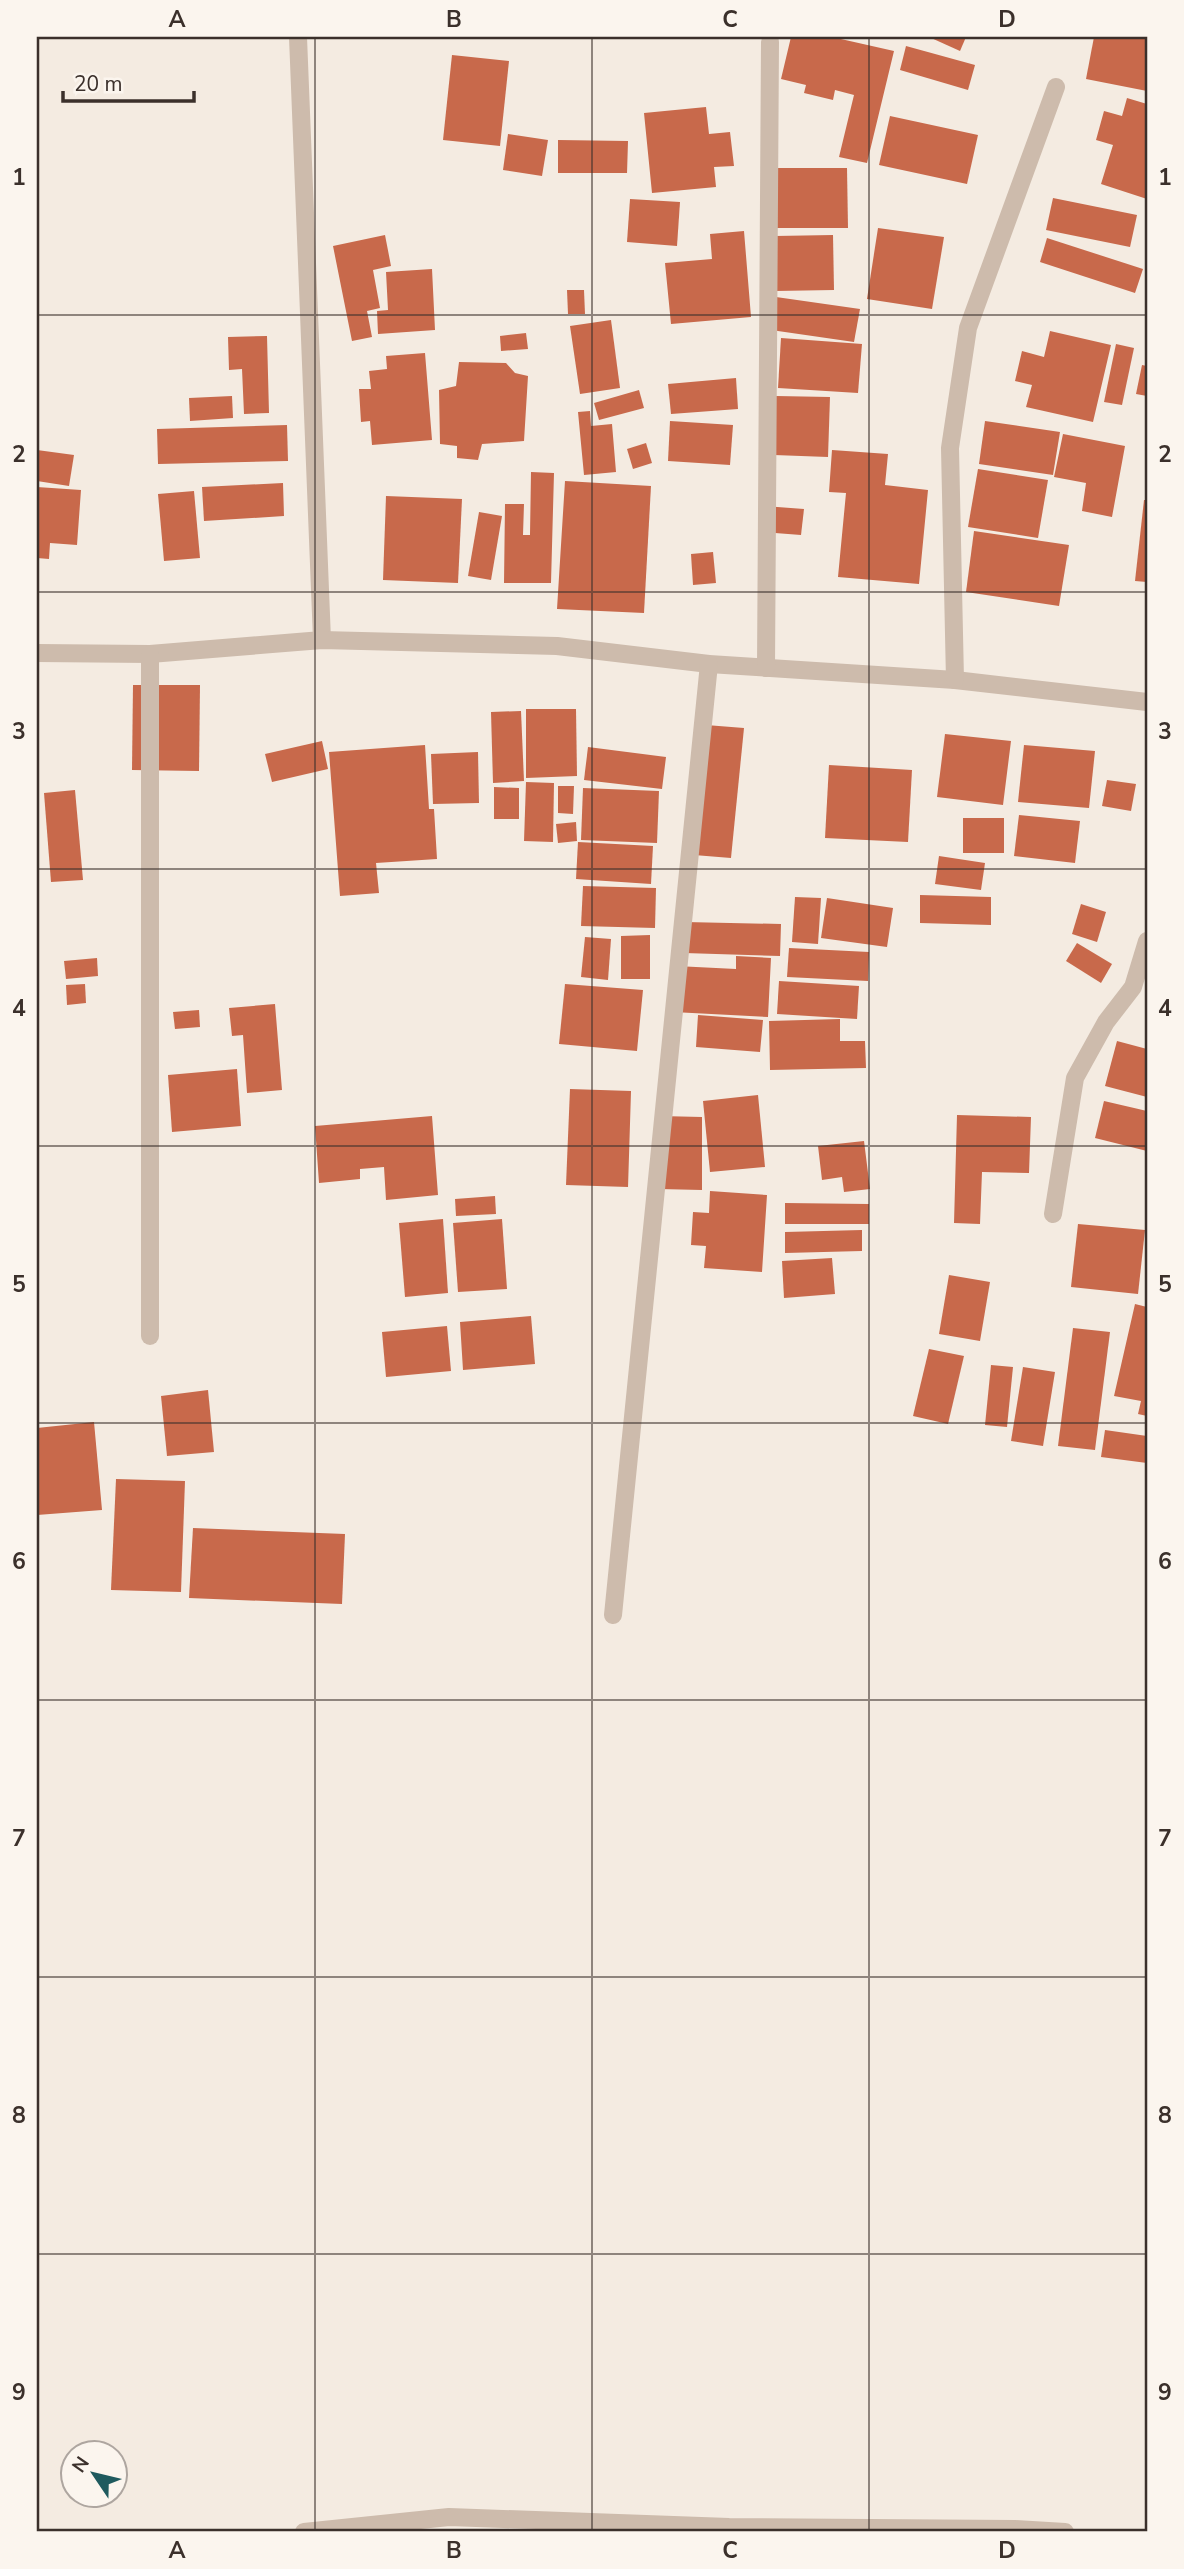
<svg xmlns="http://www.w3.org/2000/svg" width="1184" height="2569" viewBox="0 0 1184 2569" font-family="'Nunito Sans',sans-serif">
  <rect width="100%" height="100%" fill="#f4ebe1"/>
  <g fill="#c8694b">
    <polygon points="791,37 832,37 894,51 867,163 839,157 854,95 835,90 833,100 804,93 806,85 781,79"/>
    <polygon points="929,37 966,37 960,51"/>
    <polygon points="1094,37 1147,37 1147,91 1086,79"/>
    <polygon points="906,46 975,65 968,90 900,70"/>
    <polygon points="452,55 509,61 500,146 443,140"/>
    <polygon points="1127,98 1147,104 1147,199 1101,184 1113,145 1096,140 1104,111 1122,116"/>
    <polygon points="706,107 709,134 730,132 734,166 714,167 716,187 652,193 644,113"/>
    <polygon points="890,116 978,135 967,184 879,165"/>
    <polygon points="508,134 548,140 542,176 503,170"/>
    <polygon points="558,140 628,141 627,173 558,173"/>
    <polygon points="775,168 847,168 848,228 775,228"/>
    <polygon points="1053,198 1137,215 1130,247 1046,230"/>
    <polygon points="630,199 680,202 677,246 627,242"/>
    <polygon points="878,228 944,237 932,309 867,299"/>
    <polygon points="744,231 751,317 671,324 665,263 712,259 710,234"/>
    <polygon points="385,235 391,266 373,270 380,308 367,311 372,337 352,341 333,246"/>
    <polygon points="833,235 834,290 775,291 775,236"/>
    <polygon points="1047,238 1143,269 1135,293 1040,262"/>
    <polygon points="432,269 435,330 378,334 377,311 388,310 386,272"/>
    <polygon points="567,290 584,290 585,314 568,314"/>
    <polygon points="776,297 860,309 854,342 771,330"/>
    <polygon points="611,320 620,388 580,394 570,326"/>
    <polygon points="1050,331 1111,345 1093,422 1026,407 1032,385 1015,381 1022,351 1044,357"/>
    <polygon points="526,333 528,349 501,351 500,336"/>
    <polygon points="267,336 269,413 244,414 242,369 229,370 228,337"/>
    <polygon points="781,338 862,344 858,393 778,388"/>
    <polygon points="1116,344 1134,348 1122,405 1104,402"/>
    <polygon points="425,353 432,440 372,445 370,421 361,422 359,389 371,389 369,371 387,369 386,356"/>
    <polygon points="459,362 506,363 515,373 528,376 524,441 482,444 478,460 457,458 457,446 440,444 439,390 456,386"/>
    <polygon points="1142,365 1147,366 1147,396 1136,394"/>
    <polygon points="736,378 738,409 671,414 668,384"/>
    <polygon points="639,390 644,408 599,420 594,403"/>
    <polygon points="232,396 233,418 190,421 189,398"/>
    <polygon points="776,396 830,397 828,457 774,455"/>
    <polygon points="590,411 591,426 612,424 616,472 584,475 578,412"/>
    <polygon points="670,421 733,425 730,465 668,461"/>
    <polygon points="985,421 1060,432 1053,475 979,464"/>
    <polygon points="287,425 288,461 158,464 157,429"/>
    <polygon points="1063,434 1125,446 1112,517 1082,511 1086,483 1054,477"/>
    <polygon points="646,443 652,463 633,469 627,449"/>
    <polygon points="37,450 74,455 69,486 37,481"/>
    <polygon points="832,450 888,454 885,485 928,490 919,584 838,577 846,493 829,492"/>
    <polygon points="978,469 1048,480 1038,538 968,527"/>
    <polygon points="531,472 554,473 551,583 504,583 505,504 524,504 523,535 530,535"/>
    <polygon points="565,481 651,486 644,613 557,609"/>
    <polygon points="283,483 284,516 204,521 202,487"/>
    <polygon points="37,487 81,490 77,545 50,543 49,559 37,558"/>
    <polygon points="194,491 200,558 164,561 158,494"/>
    <polygon points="386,496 462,499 458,583 383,580"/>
    <polygon points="1144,500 1147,500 1147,582 1135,581"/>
    <polygon points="764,506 804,509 801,535 761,532"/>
    <polygon points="479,512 502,516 491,580 468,576"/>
    <polygon points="974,531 1069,545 1059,606 966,592"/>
    <polygon points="713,552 716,583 693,585 691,554"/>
    <polygon points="133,685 200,685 199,771 132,770"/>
    <polygon points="526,709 576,709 577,776 526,778"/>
    <polygon points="521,711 524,781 493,783 491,712"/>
    <polygon points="706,725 744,728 731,858 694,855"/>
    <polygon points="945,734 1011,741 1003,805 937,797"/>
    <polygon points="322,741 328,769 272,782 265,754"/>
    <polygon points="425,745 429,809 434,809 437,859 376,863 379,893 340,896 329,752"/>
    <polygon points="1024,745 1095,751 1089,808 1018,802"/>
    <polygon points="588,747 666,757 662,789 584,780"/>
    <polygon points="478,752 479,803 433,804 431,754"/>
    <polygon points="829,765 912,770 908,842 825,838"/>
    <polygon points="1107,780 1136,784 1131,811 1102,806"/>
    <polygon points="526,782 554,783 553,842 524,841"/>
    <polygon points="558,786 574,786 573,814 558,813"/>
    <polygon points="494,787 519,788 519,819 494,819"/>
    <polygon points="583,788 659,791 657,843 581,840"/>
    <polygon points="75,790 83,880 51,882 44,793"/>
    <polygon points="1019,815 1080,821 1075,863 1014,856"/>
    <rect x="963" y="818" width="41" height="35"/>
    <polygon points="576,822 577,841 558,843 556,824"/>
    <polygon points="578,842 653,846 651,884 576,879"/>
    <polygon points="939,856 985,863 981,890 935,884"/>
    <polygon points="583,886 656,888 655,928 581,926"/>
    <polygon points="920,895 991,897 991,925 920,923"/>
    <polygon points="795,897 821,898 818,944 792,942"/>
    <polygon points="827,898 893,908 887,947 821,938"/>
    <polygon points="1081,904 1106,912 1097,942 1072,934"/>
    <polygon points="685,922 781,924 780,956 684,953"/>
    <polygon points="650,935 650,979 621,979 621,936"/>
    <polygon points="585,937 611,939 608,980 581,977"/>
    <polygon points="1077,943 1112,964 1101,983 1066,961"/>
    <polygon points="789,948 869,952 868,981 787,977"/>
    <polygon points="736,956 771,958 768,1017 673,1012 676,966 736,969"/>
    <polygon points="97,958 98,976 66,979 64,961"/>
    <polygon points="779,981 859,986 857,1019 777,1014"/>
    <polygon points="85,984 86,1003 67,1005 66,985"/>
    <polygon points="565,984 643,990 637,1051 559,1044"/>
    <polygon points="275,1004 282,1090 247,1093 243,1035 232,1036 229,1008"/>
    <polygon points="199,1010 200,1027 175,1029 173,1012"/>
    <polygon points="698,1015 763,1020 760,1052 696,1047"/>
    <polygon points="840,1019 840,1041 865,1041 866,1068 770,1070 769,1021"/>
    <polygon points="1117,1041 1147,1049 1147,1097 1105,1086"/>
    <polygon points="237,1069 241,1126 172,1132 168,1075"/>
    <polygon points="570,1089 631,1091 628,1187 566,1185"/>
    <polygon points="758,1095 765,1167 710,1172 703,1101"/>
    <polygon points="1104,1101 1147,1111 1147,1151 1095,1138"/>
    <polygon points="957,1115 1031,1117 1029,1173 982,1172 980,1224 954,1223"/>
    <polygon points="432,1116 438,1195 386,1200 384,1167 360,1169 360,1179 319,1183 315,1126"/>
    <polygon points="660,1116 702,1117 702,1190 659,1189"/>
    <polygon points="864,1141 870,1189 844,1192 842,1177 822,1180 818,1146"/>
    <polygon points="710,1191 767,1195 762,1272 704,1268 706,1246 691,1245 693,1212 709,1213"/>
    <polygon points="495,1196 496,1214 456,1216 455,1199"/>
    <polygon points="785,1203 869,1204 869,1224 785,1224"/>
    <polygon points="443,1219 448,1293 405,1297 399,1223"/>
    <polygon points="502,1219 507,1289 458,1292 453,1223"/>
    <polygon points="1078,1224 1145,1230 1138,1294 1071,1287"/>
    <polygon points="862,1230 862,1251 785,1253 785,1232"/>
    <polygon points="832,1258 835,1294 784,1298 782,1261"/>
    <polygon points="949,1275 990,1282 980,1341 939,1334"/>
    <polygon points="1135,1304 1147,1307 1147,1416 1138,1414 1141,1401 1114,1396"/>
    <polygon points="531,1316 535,1364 463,1370 460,1322"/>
    <polygon points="447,1326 451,1371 386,1377 382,1332"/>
    <polygon points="1073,1328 1110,1332 1095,1450 1058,1446"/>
    <polygon points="929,1349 964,1356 948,1424 913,1416"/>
    <polygon points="991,1365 1013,1367 1007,1427 985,1425"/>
    <polygon points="1023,1367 1055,1372 1043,1446 1011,1441"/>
    <polygon points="208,1390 214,1452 167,1456 161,1396"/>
    <polygon points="94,1422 102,1510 37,1515 37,1428"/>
    <polygon points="1105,1430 1147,1436 1147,1463 1101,1457"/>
    <polygon points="116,1479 185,1481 181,1592 111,1590"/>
    <polygon points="193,1528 345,1534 342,1604 189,1598"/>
  </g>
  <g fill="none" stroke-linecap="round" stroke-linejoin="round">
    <g stroke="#cdbbac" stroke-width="18">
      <polyline points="298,37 322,640"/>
      <polyline points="37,653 150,654 322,640 557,646 709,664 955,680 1147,702"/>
      <polyline points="766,668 770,42"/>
      <polyline points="955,680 950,448 968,328 1056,87"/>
      <polyline points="1053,1214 1075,1078 1106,1022 1133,987 1147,941"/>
      <polyline points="150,1336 150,654"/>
      <polyline points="613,1615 709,664"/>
      <polyline points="304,2532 449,2517 729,2527 1015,2529 1065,2532"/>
    </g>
  </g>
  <path fill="none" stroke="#3b302b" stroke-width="2" stroke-opacity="0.55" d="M315 37V2532M592 37V2532M869 37V2532M37 315H1147M37 592H1147M37 869H1147M37 1146H1147M37 1423H1147M37 1700H1147M37 1977H1147M37 2254H1147"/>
  <rect width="1184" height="2569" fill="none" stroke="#fbf5ee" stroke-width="77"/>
  <g transform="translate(94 2474) rotate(305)"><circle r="33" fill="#fbf5ee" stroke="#aea6a0" stroke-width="2"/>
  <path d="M0-5L12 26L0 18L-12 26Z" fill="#1f5a5e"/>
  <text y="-10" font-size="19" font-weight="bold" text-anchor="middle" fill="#3b302b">N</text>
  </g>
  <path d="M63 91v10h131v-10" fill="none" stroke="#3b302b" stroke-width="3.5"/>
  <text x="74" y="91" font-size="21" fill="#3b302b" stroke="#fbf5ee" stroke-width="5" paint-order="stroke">20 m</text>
  <rect x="38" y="38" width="1108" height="2492" fill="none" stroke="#3b302b" stroke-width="2.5"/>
  <g font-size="23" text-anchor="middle" font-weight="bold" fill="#3b302b">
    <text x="177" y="27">A</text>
    <text x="454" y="27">B</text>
    <text x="730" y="27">C</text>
    <text x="1007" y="27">D</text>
    <text x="19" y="185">1</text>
    <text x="1165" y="185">1</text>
    <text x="19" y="462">2</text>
    <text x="1165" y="462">2</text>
    <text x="19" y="739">3</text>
    <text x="1165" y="739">3</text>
    <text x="19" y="1016">4</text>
    <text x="1165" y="1016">4</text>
    <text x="19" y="1292">5</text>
    <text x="1165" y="1292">5</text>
    <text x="19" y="1569">6</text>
    <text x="1165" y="1569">6</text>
    <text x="19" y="1846">7</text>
    <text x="1165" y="1846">7</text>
    <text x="19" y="2123">8</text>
    <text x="1165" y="2123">8</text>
    <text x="19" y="2400">9</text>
    <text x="1165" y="2400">9</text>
    <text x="177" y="2558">A</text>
    <text x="454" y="2558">B</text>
    <text x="730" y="2558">C</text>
    <text x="1007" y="2558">D</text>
  </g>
</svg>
